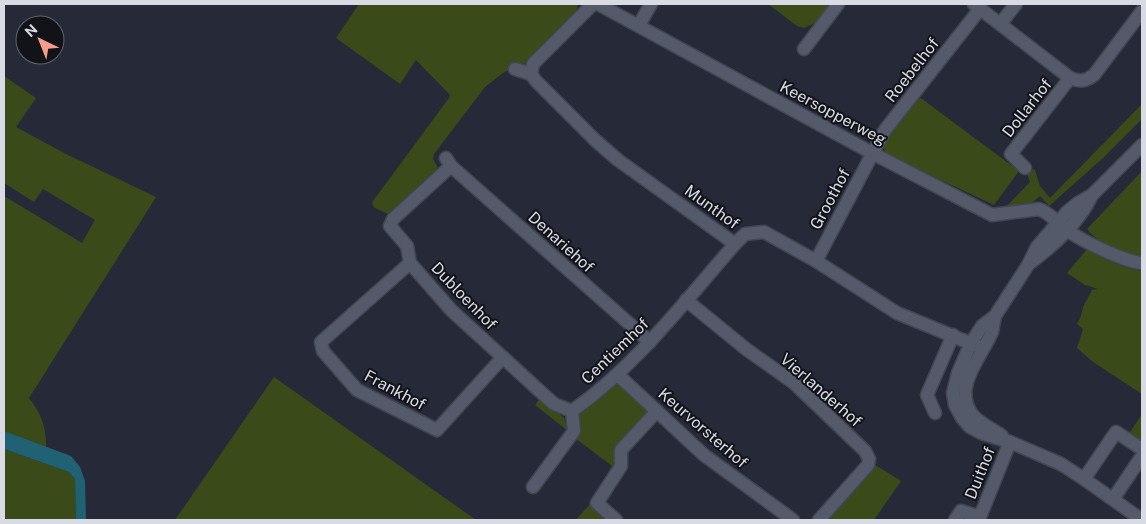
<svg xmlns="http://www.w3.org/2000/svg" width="1146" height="524" viewBox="0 0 1146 524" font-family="'Public Sans',sans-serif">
  <rect width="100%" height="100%" fill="#262a38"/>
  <g fill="#3a4a19">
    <polygon points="359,4 578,4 575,17 528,63 517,65 503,73 485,87 434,154 433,159 438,168 388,214 375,208 372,204 373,201 449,98 450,95 416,60 400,84 336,38"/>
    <polygon points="768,4 830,4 815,23 804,28 797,26"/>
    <path d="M4 76 36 98 16 127 64 153 156 197 29 398C41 413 47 429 46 448L4 431V196L82 243 95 220 43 189 34 202 4 183Z"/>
    <polygon points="918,96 1019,171 994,205 886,154 883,145 886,136"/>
    <polygon points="1142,104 1142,119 1103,158 1049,206 1040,196 1028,206 1002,211 1030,182 1025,168 1029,167 1035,170 1040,186 1050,198"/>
    <path d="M1142 171V256C1122 252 1100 246 1087 229Z"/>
    <path d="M1088 248C1105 260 1121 267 1142 271V394L1093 362 1077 348 1083 329 1077 324 1081 316 1083 307 1092 290 1098 289 1085 285 1067 273Z"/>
    <polygon points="274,377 476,520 175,520"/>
    <polygon points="617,384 625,385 648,409 646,416 616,469 575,438 579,412 612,386"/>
    <polygon points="540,398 564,418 568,431 535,405"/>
    <polygon points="1142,414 1142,440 1141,442 1129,434"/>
    <polygon points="4,449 69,472 75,479 76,520 4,520"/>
    <polygon points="872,463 901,481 874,520 826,520"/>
    <polygon points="591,503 609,520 576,520"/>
  </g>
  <polygon fill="#206274" points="4,431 71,456 80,467 85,481 86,520 76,520 75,479 69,472 4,449"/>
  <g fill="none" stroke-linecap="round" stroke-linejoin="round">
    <g stroke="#434652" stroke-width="15">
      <g id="minor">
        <polyline points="593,4 533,64 531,74 536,81 595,140 618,160 735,244 745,234 764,232 816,261 897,313 982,348"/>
        <path d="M598 4 872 153 992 215 1039 209C1050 213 1058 224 1067 230 1082 241 1125 262 1142 263"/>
        <polyline points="974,4 1070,78"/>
        <polyline points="1001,23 1016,4"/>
        <polyline points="639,25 651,4"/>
        <polyline points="804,49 838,4"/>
        <polyline points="515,69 531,74"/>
        <polyline points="446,158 451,166 650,342"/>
        <polyline points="451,166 393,219 390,226 407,246 410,263 451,310 554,404 572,411"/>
        <path d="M1025 168 1011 154 1070 78C1080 82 1086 81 1094 75L1142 11"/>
        <polyline points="816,261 885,130 980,9"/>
        <polyline points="410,263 321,342 323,351 357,390 437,430 503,357"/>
        <path d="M1030 263C1054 245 1079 223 1092 195"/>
        <polyline points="686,300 746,349 794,383 865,451 869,459 868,465 819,520"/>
        <path d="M995 316C994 321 993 327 992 332 982 356 953 386 971 413 978 423 993 429 1002 436"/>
        <polyline points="618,375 704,455 793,520"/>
        <polyline points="935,413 927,395 953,335"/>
        <polyline points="1084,479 1116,432 1142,449"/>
        <path d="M533 487 574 431 572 411C636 366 684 302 735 244"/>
        <polyline points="1113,499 1142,456"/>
        <polyline points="616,520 597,503 621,466 621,450 657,411"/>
        <polyline points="955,520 961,511 980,517 1010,442"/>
        <polyline points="1142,520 1084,479 1061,464 1010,442 981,433 970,427 962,418 955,405 953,393 958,373 971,343 982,326 995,316 1028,265 1037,247 1067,212 1078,203 1092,195 1142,145"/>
      </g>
    </g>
    <use href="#minor" stroke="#555a6a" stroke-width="12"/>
  </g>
  <g text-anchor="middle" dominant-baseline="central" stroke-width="4" stroke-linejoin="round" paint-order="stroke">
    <g font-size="16" fill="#d8dbe4" stroke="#111319">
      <text transform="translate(912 70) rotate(-52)">Roebelhof</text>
      <text transform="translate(1027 108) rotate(-52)">Dollarhof</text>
      <text transform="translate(833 113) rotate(28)">Keersopperweg</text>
      <text transform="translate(830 199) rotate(-62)">Groothof</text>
      <text transform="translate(712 207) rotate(36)">Munthof</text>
      <text transform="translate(561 242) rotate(42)">Denariehof</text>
      <text transform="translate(464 296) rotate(46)">Dubloenhof</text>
      <text transform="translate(615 351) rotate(-44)">Centiemhof</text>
      <text transform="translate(395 390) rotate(28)">Frankhof</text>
      <text transform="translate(821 390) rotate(41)">Vierlanderhof</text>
      <text transform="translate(703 428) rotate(41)">Keurvorsterhof</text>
      <text transform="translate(980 473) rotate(-68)">Duithof</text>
    </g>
  </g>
  <rect width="1146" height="524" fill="none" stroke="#d8dbe4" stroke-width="10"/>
  <g transform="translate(40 40) rotate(317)"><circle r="24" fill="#111319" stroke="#61636a"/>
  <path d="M0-4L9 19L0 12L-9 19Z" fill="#f49d8b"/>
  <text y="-8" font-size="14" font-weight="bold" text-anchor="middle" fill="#d8dbe4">N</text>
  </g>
</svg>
